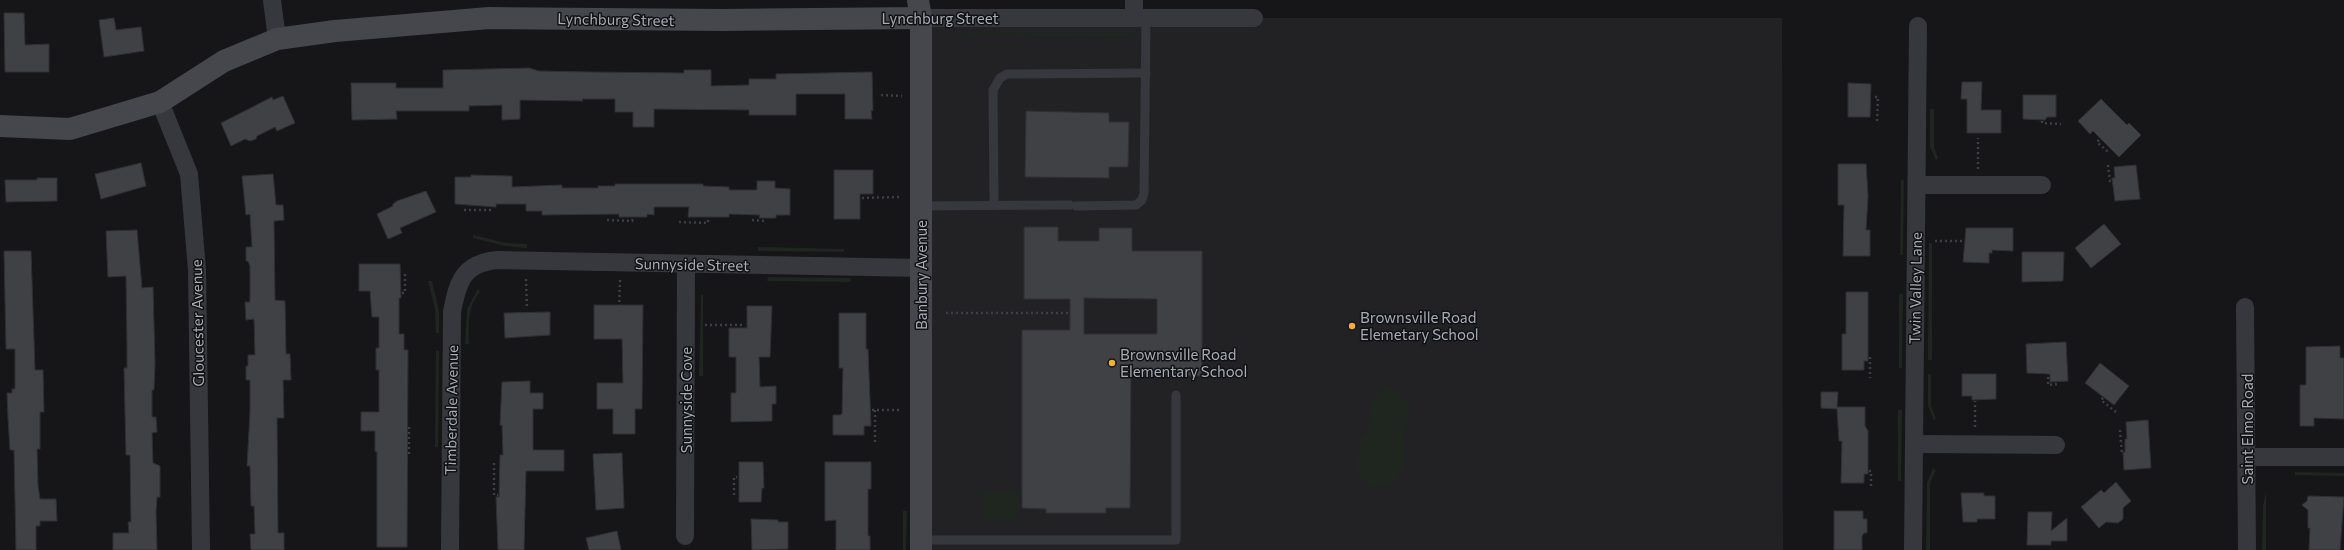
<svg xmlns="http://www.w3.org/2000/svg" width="2344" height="550" viewBox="0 0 2344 550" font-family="Commissioner,sans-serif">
  <rect width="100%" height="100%" fill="#161618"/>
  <polygon fill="#222225" points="921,18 1782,18 1783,550 921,550"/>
  <g fill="#1e261f">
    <polygon points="969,32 1129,33 1129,37 959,35"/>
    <polygon points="1930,109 1934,109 1934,147 1938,158 1936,160 1930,147"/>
    <polygon points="1901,180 1904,180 1903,255 1900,255"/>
    <polygon points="473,235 506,243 527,244 527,248 505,246 473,238"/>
    <polygon points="1929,243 1932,243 1932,360 1928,360"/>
    <polygon points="758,247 844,249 844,252 758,251"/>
    <polygon points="768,277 851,278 850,282 767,281"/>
    <polygon points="428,281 432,281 439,311 439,333 436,333 435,309"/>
    <path d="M478 289 480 292C467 307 469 325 469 344H465L467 309Z"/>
    <polygon points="1899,294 1903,294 1902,368 1899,368"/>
    <polygon points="701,295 703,295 703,376 699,376"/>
    <polygon points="436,351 439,351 438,447 435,447"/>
    <polygon points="1928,374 1931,374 1931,406 1936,418 1934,421 1928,406"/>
    <path d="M1388 386 1410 404 1407 425 1402 431C1406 446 1408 472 1393 482 1387 486 1378 486 1372 488L1365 482 1358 472V458L1361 438 1367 432 1372 419 1369 414 1372 399 1382 387Z"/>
    <polygon points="1898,410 1902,410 1901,481 1898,481"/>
    <polygon points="1933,468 1936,470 1930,483 1930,550 1926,550 1927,483"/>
    <polygon points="2295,472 2344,473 2344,476 2295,475"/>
    <rect x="983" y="491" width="34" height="30"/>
    <polygon points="2266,491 2266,550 2262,550 2263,506"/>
    <polygon points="903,511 907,511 906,550 903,550"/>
  </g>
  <g fill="#404145" stroke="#303034" fill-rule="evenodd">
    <polygon points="4,13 24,13 25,45 49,44 49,72 5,72"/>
    <polygon points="114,18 116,30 141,27 144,51 104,57 99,20"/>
    <polygon points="529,68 539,71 589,72 684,73 684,70 711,70 711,86 749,85 749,79 776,79 776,74 872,72 873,111 871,110 872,119 845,119 845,94 796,94 796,115 749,115 749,110 654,109 654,127 633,127 633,112 615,112 615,99 582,99 583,101 520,100 520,119 502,120 502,105 469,106 469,111 396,111 397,119 352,120 351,83 396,83 396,88 443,88 443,70"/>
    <polygon points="1962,82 1982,82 1981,110 2001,110 2001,133 1967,133 1967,99 1961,99"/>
    <polygon points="1848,83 1871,84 1870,117 1848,117"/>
    <polygon points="2023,95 2056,95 2056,117 2047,117 2045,120 2023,119"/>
    <polygon points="283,96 295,123 277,131 275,127 257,136 256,139 250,141 245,139 231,146 221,123 272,97 273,100"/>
    <polygon points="2101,99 2127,125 2129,123 2141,135 2119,157 2093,131 2090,134 2078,121"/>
    <polygon points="1026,111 1109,113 1109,122 1129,122 1128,167 1109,167 1109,178 1025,177"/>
    <polygon points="141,163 146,186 101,199 95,174"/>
    <polygon points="1838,164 1866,164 1868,196 1866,230 1870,230 1870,256 1843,256 1844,205 1838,205"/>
    <polygon points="2136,165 2140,199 2115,201 2112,178 2115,178 2114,167"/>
    <polygon points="834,170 873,170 873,194 860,194 860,219 834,219"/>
    <polygon points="273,174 276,205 283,205 284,220 274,221 275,300 285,301 286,354 290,354 291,380 283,380 284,418 277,418 278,533 284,533 284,550 251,550 250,534 255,534 254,506 251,506 250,466 247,466 250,413 250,380 246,380 246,366 248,366 248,355 255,355 254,319 246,320 245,302 250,302 250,266 248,261 246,261 246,247 252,247 250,214 246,215 242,176"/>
    <polygon points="471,175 512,176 512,187 562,185 562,188 598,188 598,186 615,186 615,184 703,184 703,186 729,187 729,190 757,190 757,181 775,181 775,188 790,189 790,215 776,215 776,218 759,218 760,215 729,214 729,217 688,217 689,207 654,207 654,215 647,214 647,217 619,217 619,214 542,215 542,211 526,211 526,204 496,204 496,207 455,204 455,177 471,177"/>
    <polygon points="37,178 57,178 57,201 6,202 5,180 37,180"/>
    <polygon points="426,191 436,212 400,228 402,233 388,239 377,214 393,206 393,204 397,201"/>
    <polygon points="2104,224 2121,244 2091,268 2075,248"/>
    <path d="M1024 227H1058V241H1099V228H1132V251H1202V376L1131 375 1130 508H1106V513H1046V509L1022 508V330H1070V299H1024ZM1084 298 1157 299V334H1084Z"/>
    <polygon points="1966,228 2013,228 2013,251 1992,250 1992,253 1989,253 1989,263 1963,262"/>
    <polygon points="137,230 142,288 153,287 155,363 154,390 152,390 152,417 156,417 157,432 152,433 153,463 160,466 160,497 157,497 156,512 157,550 113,550 113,533 129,533 128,522 131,522 130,455 126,455 124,368 127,368 127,345 126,276 108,277 106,231"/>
    <polygon points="4,251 31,251 35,370 43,370 44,412 40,412 40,449 37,449 38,486 40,499 56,499 57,521 40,521 40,526 36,526 36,550 16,550 14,450 10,450 8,418 7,393 12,393 12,389 15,389 15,349 6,349"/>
    <polygon points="2022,252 2064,252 2063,281 2022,282"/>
    <polygon points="359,264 400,264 401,298 399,298 399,334 404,334 404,350 408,350 407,547 377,547 377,452 375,451 375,431 361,431 361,412 379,412 379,370 376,370 376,348 379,348 379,317 372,317 370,291 359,291"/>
    <polygon points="1846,292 1868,292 1868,361 1864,361 1864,370 1842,370 1842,334 1846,334"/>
    <polygon points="594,305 643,305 642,409 635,409 635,434 613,434 613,409 597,409 597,383 623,383 622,339 594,339"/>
    <polygon points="747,306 772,306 770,357 759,357 760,387 776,386 776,404 772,404 772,421 731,422 731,393 736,393 736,357 729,357 729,328 747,328"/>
    <polygon points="550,312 550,335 505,338 504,313"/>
    <polygon points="839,313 866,313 866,349 868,349 871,426 864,426 864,435 833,435 833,415 841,415 842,413 843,368 839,368"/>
    <polygon points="2066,342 2068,381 2050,382 2050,374 2027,373 2026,344"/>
    <polygon points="2340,346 2340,358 2344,358 2344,419 2314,418 2314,426 2300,426 2300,385 2306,385 2306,347"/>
    <polygon points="2100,363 2129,386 2114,405 2085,383"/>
    <polygon points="1962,374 1996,374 1996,399 1972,400 1972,396 1962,396"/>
    <polygon points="530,381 530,393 543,393 543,409 533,409 533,450 564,450 564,471 526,471 524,550 498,550 496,497 499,497 500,455 503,455 502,425 500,425 502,382"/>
    <polygon points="1821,392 1838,392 1837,407 1865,407 1865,426 1868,431 1868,474 1864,474 1864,483 1841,483 1842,441 1839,441 1837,409 1821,408"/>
    <polygon points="2148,420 2151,468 2124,470 2123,452 2125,452 2125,439 2127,439 2126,422"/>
    <polygon points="622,453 624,508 596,510 593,454"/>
    <polygon points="739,462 763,462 764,488 762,488 761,502 739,502"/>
    <polygon points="825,462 871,462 871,489 868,489 868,536 870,536 870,550 836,550 836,520 825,521"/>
    <polygon points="2116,482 2131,501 2123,508 2123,519 2118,523 2106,522 2099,528 2081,507 2101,490 2104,493"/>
    <polygon points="1961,493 1984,493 1984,496 1995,496 1995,519 1977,519 1977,522 1963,522"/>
    <polygon points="2308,496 2344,497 2340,550 2309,550 2310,528 2308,528 2308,510 2302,505 2307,501"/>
    <polygon points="1834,511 1863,511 1863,519 1867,519 1867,533 1864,533 1862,536 1862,550 1834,550"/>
    <polygon points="2028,512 2052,512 2051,531 2067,518 2067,541 2051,541 2051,545 2027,545"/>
    <polygon points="751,519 778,520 778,522 788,522 788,549 752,550"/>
    <polygon points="617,531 621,550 589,550 586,538"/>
  </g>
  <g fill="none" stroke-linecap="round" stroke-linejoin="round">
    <g stroke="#3d3f44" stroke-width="2.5" stroke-dasharray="2 3" stroke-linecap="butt">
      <polyline points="881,95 902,96"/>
      <polyline points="1875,97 1878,97 1877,123"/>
      <polyline points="2042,121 2042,123 2061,124"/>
      <polyline points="2099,140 2097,142 2108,152"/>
      <polyline points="2108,165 2110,181 2112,181"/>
      <polyline points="1978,169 1978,138"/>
      <polyline points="862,198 901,197"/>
      <polyline points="464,210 492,210"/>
      <polyline points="607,220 632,221 633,219"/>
      <polyline points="752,220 767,221"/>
      <polyline points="679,222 708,223 708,219"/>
      <polyline points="1935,241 1964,241"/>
      <polyline points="526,279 527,309"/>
      <polyline points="402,293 405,293 405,273"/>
      <polyline points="619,312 620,280"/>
      <polyline points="946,313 1070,313"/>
      <polyline points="705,325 743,325"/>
      <polyline points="1870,357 1870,378"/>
      <polyline points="2048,372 2048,385 2059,384"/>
      <polyline points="2103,398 2101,400 2116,412"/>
      <polyline points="872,410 902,410"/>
      <polyline points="409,427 409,457"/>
      <polyline points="1975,427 1975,401"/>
      <polyline points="2120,430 2122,455"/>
      <polyline points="875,442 875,410"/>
      <polyline points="494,463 494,495 498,495"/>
      <polyline points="1869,471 1871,471 1871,487"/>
      <polyline points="734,495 734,477 737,477"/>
    </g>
    <g stroke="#37383d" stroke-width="9">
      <polyline points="994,205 993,90 1000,78 1007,74 1146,73"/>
      <polyline points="921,206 1070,205"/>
      <polyline points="1076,206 1136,205 1142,200 1144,193 1146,18"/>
      <polyline points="921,540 1176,540 1176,395"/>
    </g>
    <g stroke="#37383d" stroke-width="18">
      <polyline points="272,0 277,39"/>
      <polyline points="921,18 1254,18"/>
      <polyline points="1134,18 1134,0"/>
      <polyline points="160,102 189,174 197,270 201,550"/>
      <polyline points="1917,185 2042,185"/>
      <polyline points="2245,307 2247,550"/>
      <polyline points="1914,444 2056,445"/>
      <polyline points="2248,457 2344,457"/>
      <polyline points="685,536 686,264"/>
      <path d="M450 550 452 312C458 281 463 263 498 260L921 268"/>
      <polyline points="1913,550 1918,26"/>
    </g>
    <g stroke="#45474d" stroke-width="22">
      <polyline points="918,0 921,18 921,550"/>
      <polyline points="0,126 70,129 160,102 224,61 277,39 335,31 489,18 722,20 921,18"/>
    </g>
  </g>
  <g fill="#f2b134" stroke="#111113" stroke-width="1.5">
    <circle cx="1352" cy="326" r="4"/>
    <circle cx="1112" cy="363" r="4"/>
  </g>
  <g text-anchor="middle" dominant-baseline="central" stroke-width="3" stroke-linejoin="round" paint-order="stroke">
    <g font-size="15" fill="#a8adb8" stroke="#111113">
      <text x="940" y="18">Lynchburg Street</text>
      <text transform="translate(616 19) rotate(1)">Lynchburg Street</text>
      <text transform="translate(692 264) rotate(1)">Sunnyside Street</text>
      <text transform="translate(921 275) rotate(-90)">Banbury Avenue</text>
      <text transform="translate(1915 288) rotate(-89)">Twin Valley Lane</text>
      <text transform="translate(197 323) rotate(-91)">Gloucester Avenue</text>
      <text transform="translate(686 400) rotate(-90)">Sunnyside Cove</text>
      <text transform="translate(451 410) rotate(-89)">Timberdale Avenue</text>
      <text transform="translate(2247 429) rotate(-90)">Saint Elmo Road</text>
    </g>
    <g font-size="15" fill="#a8adb8" stroke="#111113" text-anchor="start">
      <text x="1360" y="317">Brownsville Road<tspan x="1360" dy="17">Elemetary School</tspan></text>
      <text x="1120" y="354">Brownsville Road<tspan x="1120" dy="17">Elementary School</tspan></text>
    </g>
  </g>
</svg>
